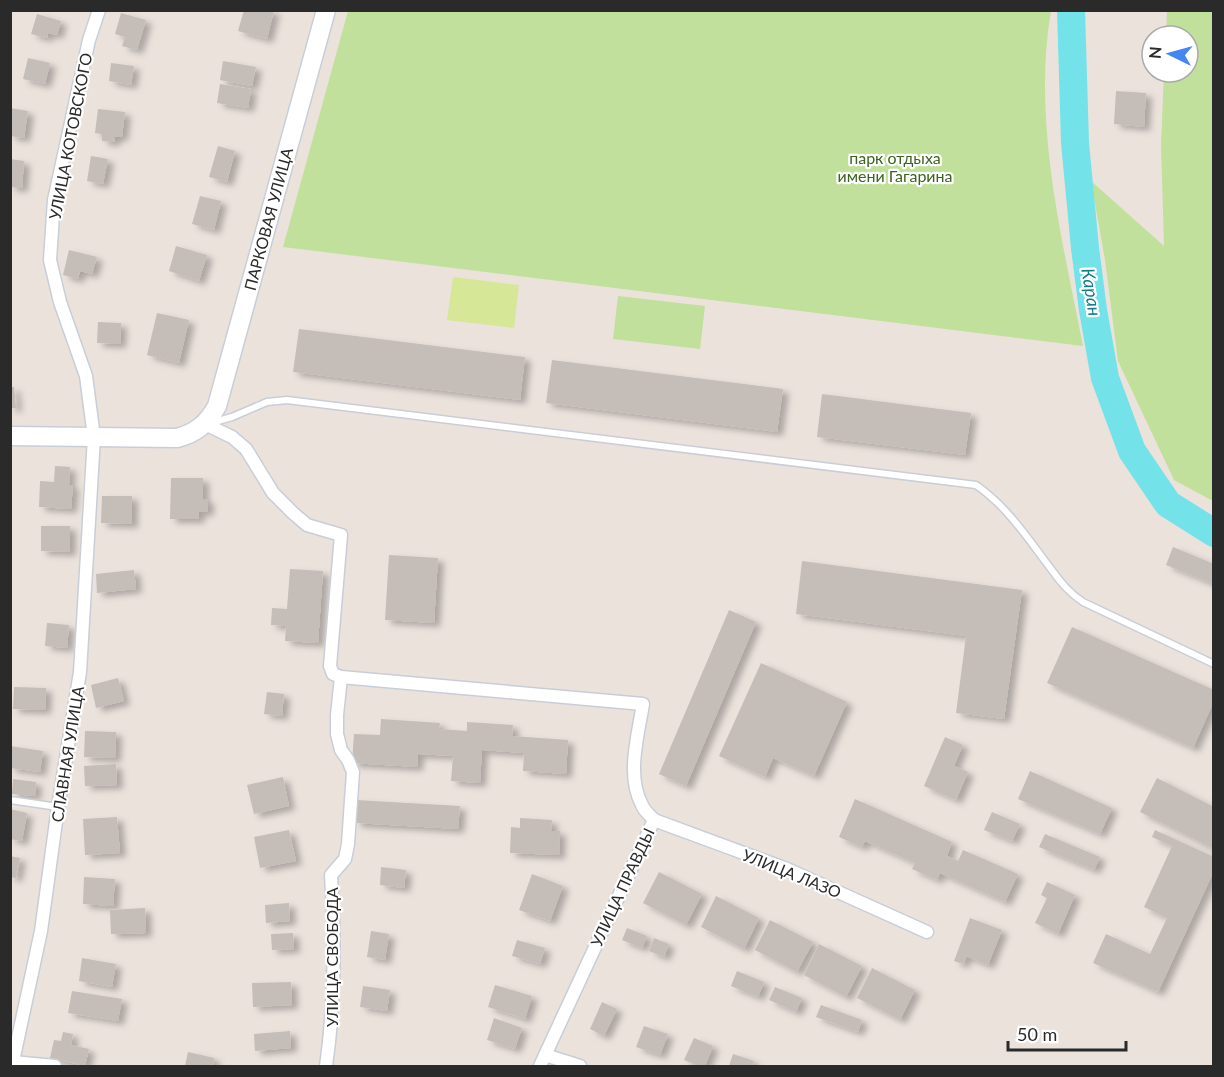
<svg xmlns="http://www.w3.org/2000/svg" width="1224" height="1077" viewBox="0 0 1224 1077" font-family="Lato,sans-serif">
  <defs>
    <filter id="shadow"><feDropShadow dx="6" dy="4" stdDeviation="3" flood-color="#0004"/></filter>
  </defs>
  <rect width="100%" height="100%" fill="#ebe2dc"/>
  <g fill="#c1e09b">
    <path d="M348 11H1051C1032 121 1062 238 1083 346L283 247Z"/>
    <polygon points="1167,11 1213,11 1213,501 1174,480 1118,361 1105,260 1091,181 1164,246 1161,145 1164,72 1188,72 1188,36 1166,36"/>
    <polygon points="618,296 705,306 700,349 613,339"/>
  </g>
  <polygon fill="#d6e797" points="453,277 519,285 514,328 447,320"/>
  <g fill="none" stroke-linecap="round" stroke-linejoin="round">
    <polyline stroke="#73e3e9" stroke-width="28" points="1071,10 1075,143 1085,248 1093,310 1105,378 1132,451 1168,504 1214,533"/>
  </g>
  <g fill="#c4bdb8" filter="url(#shadow)">
    <polygon points="244,10 274,10 267,39 238,31"/>
    <polygon points="121,13 146,20 137,50 122,46 125,37 115,34"/>
    <polygon points="37,14 61,21 57,35 48,33 47,38 31,34"/>
    <polygon points="28,58 50,63 45,84 23,79"/>
    <polygon points="223,61 256,67 252,86 220,80"/>
    <polygon points="111,63 134,66 131,85 109,81"/>
    <polygon points="220,84 251,89 248,108 217,103"/>
    <polygon points="1116,91 1146,93 1144,127 1114,124"/>
    <polygon points="10,108 28,111 24,138 10,136"/>
    <polygon points="98,109 125,112 122,137 115,137 114,142 102,141 102,134 95,133"/>
    <polygon points="218,146 235,151 227,182 209,177"/>
    <polygon points="91,156 108,159 103,184 87,181"/>
    <polygon points="10,159 24,161 22,188 10,187"/>
    <polygon points="200,196 221,201 214,230 192,224"/>
    <polygon points="176,246 207,255 199,281 169,271"/>
    <polygon points="69,250 97,257 92,274 80,271 78,279 63,275"/>
    <polygon points="157,313 189,320 179,363 147,355"/>
    <polygon points="98,322 121,323 120,344 97,343"/>
    <polygon points="299,329 525,357 520,400 293,372"/>
    <polygon points="552,360 783,389 777,432 546,403"/>
    <polygon points="10,387 14,387 16,408 10,408"/>
    <polygon points="822,394 971,413 965,455 817,437"/>
    <polygon points="55,466 70,467 69,485 73,485 71,509 39,507 40,481 54,482"/>
    <polygon points="171,478 203,478 203,499 208,499 208,512 199,511 199,519 170,519"/>
    <polygon points="102,496 132,496 132,524 101,523"/>
    <polygon points="41,526 70,526 70,552 41,551"/>
    <polygon points="1173,547 1214,564 1214,584 1166,565"/>
    <polygon points="389,555 438,558 434,623 385,620"/>
    <polygon points="802,561 1022,590 1004,719 956,713 966,636 796,614"/>
    <polygon points="290,569 323,571 318,643 285,641 286,626 271,625 272,608 287,609"/>
    <polygon points="134,570 136,589 97,593 96,574"/>
    <polygon points="729,610 756,622 686,786 659,774"/>
    <polygon points="47,623 69,625 67,648 45,646"/>
    <polygon points="1072,627 1214,690 1214,701 1193,748 1047,683"/>
    <polygon points="761,663 847,702 814,776 773,758 765,777 719,756"/>
    <polygon points="118,678 124,701 96,708 91,685"/>
    <polygon points="14,687 46,688 45,710 13,709"/>
    <polygon points="267,692 284,694 282,716 264,714"/>
    <polygon points="381,719 440,723 439,729 467,731 467,722 513,725 512,736 568,740 566,774 523,771 524,753 482,750 480,783 451,781 453,756 418,754 417,767 352,763 354,734 380,735"/>
    <polygon points="85,731 116,732 115,758 84,757"/>
    <polygon points="945,737 963,745 954,766 968,772 956,800 924,786"/>
    <polygon points="10,746 43,751 40,772 10,768"/>
    <polygon points="116,764 117,785 85,786 84,766"/>
    <polygon points="1030,771 1112,808 1100,834 1018,799"/>
    <polygon points="283,777 289,806 254,814 247,785"/>
    <polygon points="1157,778 1214,807 1214,849 1140,812"/>
    <polygon points="13,779 36,782 35,796 12,794"/>
    <polygon points="855,799 952,842 947,856 958,861 963,850 1018,874 1005,902 940,873 937,880 912,869 915,863 865,841 862,847 839,837"/>
    <polygon points="356,800 460,806 458,829 355,823"/>
    <polygon points="10,809 27,813 22,841 10,839"/>
    <polygon points="992,812 1020,824 1012,841 984,830"/>
    <polygon points="117,817 120,853 85,855 83,819"/>
    <polygon points="520,818 552,820 551,831 560,831 559,855 510,853 511,827 520,828"/>
    <polygon points="289,830 296,861 260,868 254,837"/>
    <polygon points="1155,830 1214,857 1214,871 1158,992 1093,963 1106,934 1150,954 1167,918 1144,907 1172,846 1152,837"/>
    <polygon points="1045,834 1100,857 1094,870 1039,847"/>
    <polygon points="10,856 20,858 16,878 10,877"/>
    <polygon points="381,867 406,870 404,888 380,885"/>
    <polygon points="659,872 702,894 686,925 643,903"/>
    <polygon points="532,874 563,886 550,921 519,910"/>
    <polygon points="84,877 115,879 113,906 83,904"/>
    <polygon points="1047,882 1075,895 1058,934 1035,923 1047,898 1041,895"/>
    <polygon points="716,896 759,918 744,949 701,927"/>
    <polygon points="289,903 290,921 266,923 265,905"/>
    <polygon points="145,908 146,933 111,934 110,910"/>
    <polygon points="970,918 1002,930 988,965 966,956 963,964 954,961"/>
    <polygon points="770,920 813,942 797,972 755,950"/>
    <polygon points="627,928 647,936 642,948 622,940"/>
    <polygon points="371,931 389,934 385,960 367,957"/>
    <polygon points="293,933 294,949 272,950 271,934"/>
    <polygon points="654,938 669,944 664,957 649,951"/>
    <polygon points="517,940 545,948 540,964 512,956"/>
    <polygon points="819,944 862,966 846,997 804,975"/>
    <polygon points="82,958 116,964 112,987 79,981"/>
    <polygon points="872,968 915,990 900,1020 857,998"/>
    <polygon points="737,971 764,982 758,997 731,986"/>
    <polygon points="291,982 292,1005 253,1007 252,983"/>
    <polygon points="495,985 532,996 525,1019 488,1007"/>
    <polygon points="363,986 390,990 387,1011 360,1007"/>
    <polygon points="775,987 802,998 796,1012 769,1000"/>
    <polygon points="72,991 122,999 118,1021 68,1013"/>
    <polygon points="602,1002 617,1009 604,1036 590,1029"/>
    <polygon points="821,1005 862,1020 858,1032 816,1017"/>
    <polygon points="494,1018 522,1028 515,1049 487,1040"/>
    <polygon points="644,1026 668,1034 660,1055 636,1047"/>
    <polygon points="290,1031 291,1048 255,1051 254,1034"/>
    <polygon points="63,1032 73,1034 71,1045 89,1049 85,1066 50,1058 54,1040 61,1041"/>
    <polygon points="694,1038 713,1046 705,1066 699,1066 684,1060"/>
    <polygon points="188,1052 214,1058 213,1066 185,1066"/>
    <polygon points="733,1054 754,1061 752,1066 729,1066"/>
  </g>
  <g fill="none" stroke-linecap="round" stroke-linejoin="round">
    <g stroke="#c8ced7" stroke-width="9">
      <g id="lane">
        <path d="M211 423 232 417 267 402 287 400 976 485C1005 505 1024 533 1045 561 1058 578 1065 590 1083 602L1214 664"/>
        <polyline points="10,800 58,807"/>
      </g>
    </g>
    <g stroke="#c8ced7" stroke-width="15">
      <g id="street">
        <path d="M205 424 232 437 246 449 273 493 293 513 307 525 341 535 330 666 333 674 341 677 643 704C638 735 626 776 642 805 644 811 650 815 654 820L540 1066"/>
        <polyline points="654,820 787,869 927,932"/>
        <polyline points="545,1055 580,1066"/>
        <polyline points="13,1062 55,1066"/>
        <polyline points="12,1066 41,931 58,807 80,672 94,437 86,376 60,302 50,260 54,200 89,40 99,10"/>
        <path d="M326 1066C335 1004 335 938 331 875L345 859 348 844 353 772 348 760 341 750 337 734V715L341 677"/>
      </g>
    </g>
    <g stroke="#c8ced7" stroke-width="21">
      <path id="secondary" d="M10 436 177 438C196 433 207 424 217 406L326 10"/>
    </g>
    <use href="#lane" stroke="#fff" stroke-width="6"/>
    <use href="#street" stroke="#fff" stroke-width="12"/>
    <use href="#secondary" stroke="#fff" stroke-width="18"/>
  </g>
  <g text-anchor="middle" dominant-baseline="central" stroke-width="4.5" stroke-linejoin="round" paint-order="stroke">
    <g font-size="16" fill="#2a2a2a" stroke="#fff">
      <text transform="translate(70 136) rotate(-79)">УЛИЦА КОТОВСКОГО</text>
      <text transform="translate(268 219) rotate(-75)">ПАРКОВАЯ УЛИЦА</text>
      <text transform="translate(67 754) rotate(-81)">СЛАВНАЯ УЛИЦА</text>
      <text transform="translate(792 873) rotate(22)">УЛИЦА ЛАЗО</text>
      <text transform="translate(622 887) rotate(-65)">УЛИЦА ПРАВДЫ</text>
      <text transform="translate(331 957) rotate(-90)">УЛИЦА СВОБОДА</text>
    </g>
    <g font-size="16" fill="#3a641d" stroke="#fff">
      <text x="895" y="157">парк отдыха<tspan x="895" dy="18">имени Гагарина</tspan></text>
    </g>
    <g font-size="18" font-style="italic" fill="#137d8e" stroke="#fff">
      <text transform="translate(1092 292) rotate(81)">Каран</text>
    </g>
  </g>
  <rect width="1224" height="1077" fill="none" stroke="#2a2a2a" stroke-width="24"/>
  <g transform="translate(1170 54) rotate(275)"><circle r="28" fill="#ffffff" stroke="#aaaaaa" stroke-width="1.5"/>
  <path d="M0-4.5L10 22L0 15L-10 22Z" fill="#4388f2"/>
  <text y="-9" font-size="16" font-weight="bold" text-anchor="middle" fill="#2a2a2a">N</text>
  </g>
  <path d="M1008 1041v9h118v-9" fill="none" stroke="#2a2a2a" stroke-width="3"/>
  <text x="1017" y="1041" font-size="18" fill="#2a2a2a" stroke="#ffffff" stroke-width="4.5" paint-order="stroke">50 m</text>
</svg>
